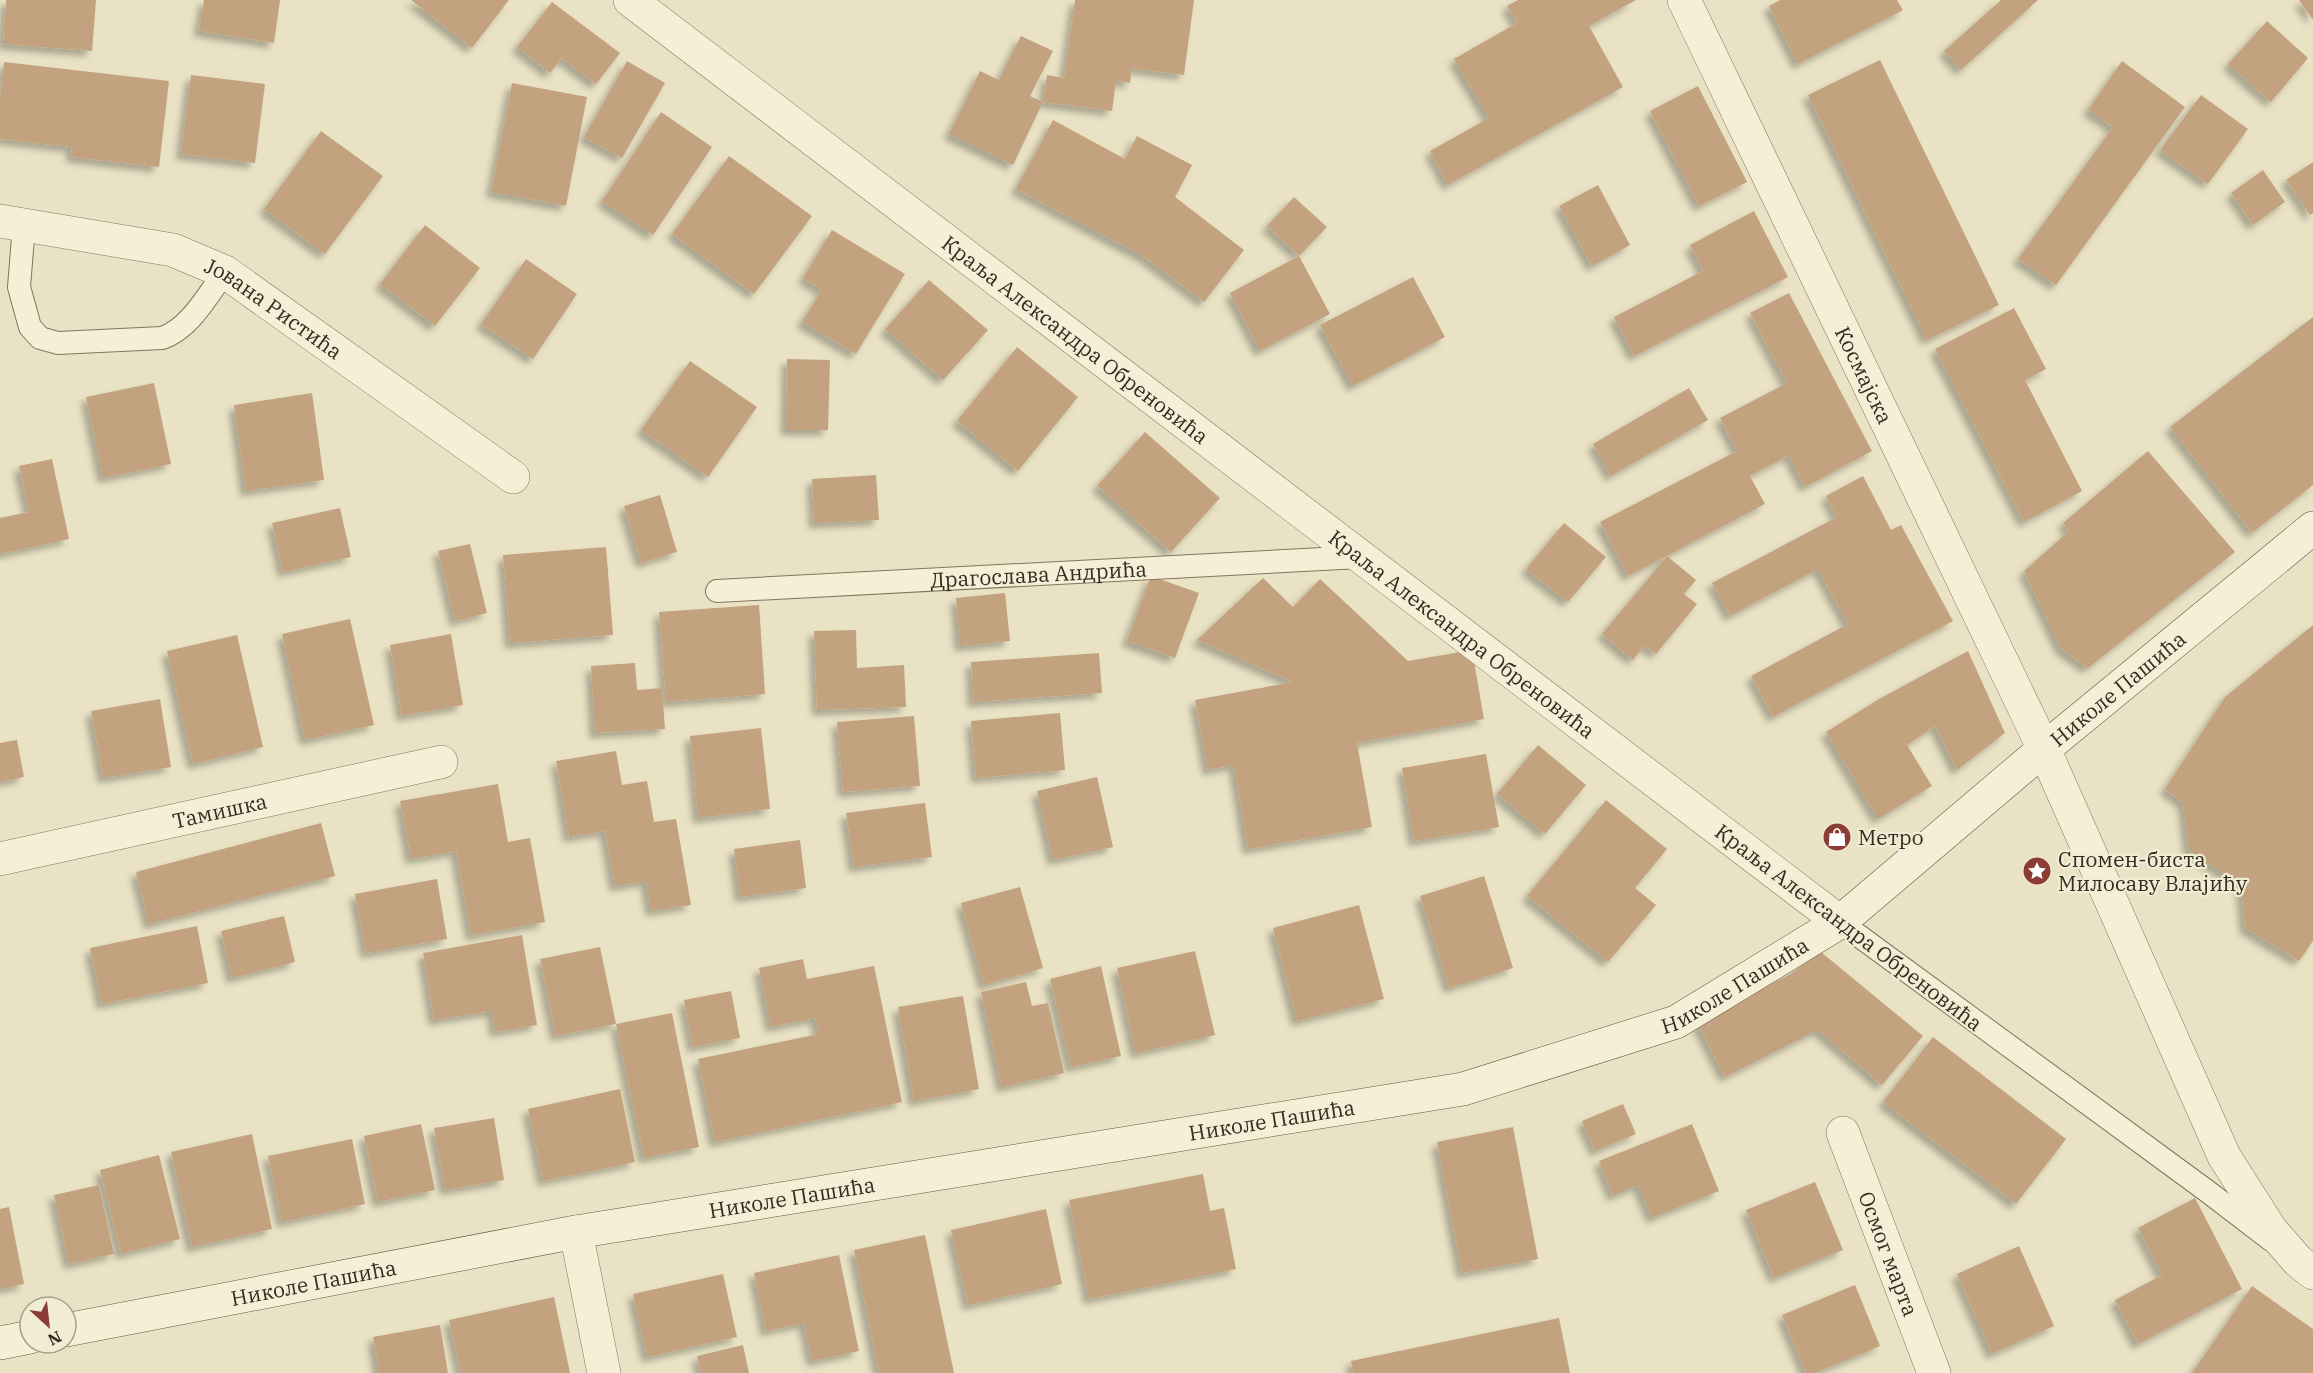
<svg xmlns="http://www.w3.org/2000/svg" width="2313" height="1373" viewBox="0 0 2313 1373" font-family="'IBM Plex Serif',serif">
  <defs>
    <filter id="shadow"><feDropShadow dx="-5.5" dy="5.5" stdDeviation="3" flood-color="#0004"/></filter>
  </defs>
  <rect width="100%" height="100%" fill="#e9e2c5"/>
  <g fill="#c3a37f" filter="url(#shadow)">
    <polygon points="6,0 96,0 92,51 3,44"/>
    <polygon points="204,0 280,0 274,43 199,31"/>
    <polygon points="411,0 509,0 472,48"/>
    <polygon points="1075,0 1194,0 1184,75 1132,68 1130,83 1116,81 1112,111 1043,102 1013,165 949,134 980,71 999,80 1021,36 1053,51 1030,96 1043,102 1047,75 1064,78"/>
    <polygon points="1518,0 1636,0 1589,26 1623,87 1448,185 1430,151 1489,118 1454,59 1517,23 1507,6"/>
    <polygon points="1780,0 1897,0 1903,10 1798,64 1769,6"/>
    <polygon points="2001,0 2038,0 1961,70 1944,51"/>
    <polygon points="2299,0 2313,0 2313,20"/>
    <polygon points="552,2 620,53 596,84 562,58 550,73 517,47"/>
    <polygon points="2267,21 2308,58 2271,102 2228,64"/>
    <polygon points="1880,60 1999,305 1927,340 1808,95"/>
    <polygon points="627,61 665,83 622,158 584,137"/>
    <polygon points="2122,61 2185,107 2056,285 2018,259 2113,127 2088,110"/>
    <polygon points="4,62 169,81 159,167 71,157 72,147 0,139 0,100"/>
    <polygon points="191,75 265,84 255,163 181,154"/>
    <polygon points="512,83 587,97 566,206 491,192"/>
    <polygon points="1698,86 1747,182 1699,206 1650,111"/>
    <polygon points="2201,95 2248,129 2208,184 2160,150"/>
    <polygon points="661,112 712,147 653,235 602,201"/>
    <polygon points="1053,120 1125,159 1137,136 1192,165 1175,197 1244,250 1204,302 1143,256 1016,189"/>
    <polygon points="321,131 383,176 325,254 264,209"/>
    <polygon points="729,156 812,216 754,294 672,234"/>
    <polygon points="2313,162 2313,213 2310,215 2286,180"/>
    <polygon points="2263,170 2285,202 2253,225 2231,193"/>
    <polygon points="1598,185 1630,245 1592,266 1559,206"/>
    <polygon points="1294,197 1327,227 1299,256 1330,314 1260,351 1230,293 1299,256 1267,226"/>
    <polygon points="1754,211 1788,277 1634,356 1614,317 1703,271 1690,245"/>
    <polygon points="425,225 480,268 435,326 380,284"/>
    <polygon points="832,230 905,274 856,354 802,322 822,290 803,278"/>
    <polygon points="526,259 577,294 533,359 481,324"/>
    <polygon points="1413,277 1445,337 1353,386 1320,325"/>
    <polygon points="929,280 988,330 943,380 885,329"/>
    <polygon points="1789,293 1872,451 1805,487 1789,455 1750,476 1765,504 1628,576 1600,522 1737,451 1720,418 1787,383 1750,313"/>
    <polygon points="2014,308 2046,369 2025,380 2082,491 2024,522 1935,349"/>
    <polygon points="2313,317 2313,485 2252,533 2170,427"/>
    <polygon points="1017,347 1078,397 1018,471 957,421"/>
    <polygon points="787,359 830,360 828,430 786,430"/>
    <polygon points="690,361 757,407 708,477 641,430"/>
    <polygon points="154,383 171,464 103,478 86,397"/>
    <polygon points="1689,388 1708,420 1611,476 1593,444"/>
    <polygon points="312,393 324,480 246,491 234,405"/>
    <polygon points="1145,432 1220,498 1171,552 1097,486"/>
    <polygon points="2148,451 2235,552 2088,668 2061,649 2024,571 2069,531 2063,523"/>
    <polygon points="52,459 69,539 0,554 0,518 29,512 19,466"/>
    <polygon points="876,475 879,520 814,523 812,479"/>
    <polygon points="1863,476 1891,530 1901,525 1953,621 1773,717 1751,676 1848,624 1818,569 1730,616 1712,583 1837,517 1826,496"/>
    <polygon points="660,495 677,552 641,563 624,506"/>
    <polygon points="340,508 351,557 283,572 272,523"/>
    <polygon points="1564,523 1606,557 1568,602 1526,569"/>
    <polygon points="470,544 487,613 455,621 438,551"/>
    <polygon points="606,547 613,635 510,643 503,555"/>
    <polygon points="1667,556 1696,580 1684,594 1697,604 1656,654 1645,645 1633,660 1602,634"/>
    <polygon points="1151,576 1199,593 1175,658 1127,641"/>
    <polygon points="1263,578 1293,607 1320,579 1408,661 1472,650 1484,719 1357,743 1372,827 1248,849 1234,765 1208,770 1195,700 1293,682 1197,640"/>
    <polygon points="1005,593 1010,641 960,646 956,598"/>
    <polygon points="759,605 765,694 666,702 659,612"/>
    <polygon points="350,619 374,725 305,740 282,634"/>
    <polygon points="2313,625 2313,941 2299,961 2245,928 2241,884 2189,851 2183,803 2165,789 2225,697"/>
    <polygon points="856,630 857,668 904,665 906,707 817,710 814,631"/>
    <polygon points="451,634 463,705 402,716 390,645"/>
    <polygon points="237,635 263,747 193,764 167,651"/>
    <polygon points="1968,651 2005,733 1957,770 1935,726 1907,745 1932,786 1878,819 1826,732 1879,699"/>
    <polygon points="1099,653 1102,693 973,702 971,662"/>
    <polygon points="635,663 637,690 662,688 665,729 595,733 591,666"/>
    <polygon points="160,699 171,767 103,778 91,711"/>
    <polygon points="1060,713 1065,770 976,778 971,721"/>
    <polygon points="914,716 920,786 843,792 837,722"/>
    <polygon points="761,728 770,809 698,818 690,736"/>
    <polygon points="17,740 24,777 0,782 0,743"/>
    <polygon points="1538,745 1586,785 1545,834 1497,794"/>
    <polygon points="616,751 622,785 647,781 654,822 676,819 691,905 651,911 646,881 615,886 605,831 569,837 556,761"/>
    <polygon points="1486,754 1499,827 1414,841 1402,768"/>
    <polygon points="1097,777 1113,847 1053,860 1037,791"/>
    <polygon points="498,784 508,842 530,838 545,922 471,935 456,851 411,859 400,801"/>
    <polygon points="1606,800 1667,849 1635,888 1656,905 1608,962 1527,896"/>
    <polygon points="925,803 932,857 854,867 846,813"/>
    <polygon points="321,823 335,876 149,924 136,872"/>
    <polygon points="800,840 806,888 740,897 734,849"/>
    <polygon points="1484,876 1513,968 1449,988 1420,896"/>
    <polygon points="437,879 447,939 366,953 355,894"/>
    <polygon points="1020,887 1043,968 984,985 961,903"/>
    <polygon points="1359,905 1384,999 1297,1021 1273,928"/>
    <polygon points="284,916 295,962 232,978 221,931"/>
    <polygon points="197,926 208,983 102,1004 90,948"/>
    <polygon points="522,935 537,1025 495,1032 492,1011 434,1020 423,953"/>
    <polygon points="600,947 616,1024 556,1036 540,959"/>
    <polygon points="1195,951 1215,1035 1136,1053 1117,968"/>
    <polygon points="1821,952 1923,1036 1882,1085 1818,1030 1725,1077 1697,1022 1790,974"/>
    <polygon points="803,959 807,979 874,966 902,1102 715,1142 698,1059 819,1034 815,1018 771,1027 759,968"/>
    <polygon points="1101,966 1121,1056 1071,1067 1050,979"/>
    <polygon points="1026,982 1032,1006 1048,1003 1064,1073 1002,1087 981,992"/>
    <polygon points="731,991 740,1038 693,1047 684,1000"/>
    <polygon points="963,996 979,1089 914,1101 898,1007"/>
    <polygon points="672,1013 699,1147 644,1158 616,1024"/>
    <polygon points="1933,1037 2066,1139 2016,1204 1883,1102"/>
    <polygon points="620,1089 635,1162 543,1181 528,1109"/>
    <polygon points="1623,1104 1636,1134 1595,1151 1582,1121"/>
    <polygon points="494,1118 504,1180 445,1190 434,1128"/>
    <polygon points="421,1124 435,1190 378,1202 364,1136"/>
    <polygon points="1692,1124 1719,1191 1652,1218 1638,1185 1613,1196 1599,1161"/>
    <polygon points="1513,1127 1538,1259 1462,1273 1437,1142"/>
    <polygon points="252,1134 272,1229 192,1247 171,1152"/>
    <polygon points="352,1139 365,1204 282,1222 268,1156"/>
    <polygon points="159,1155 180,1239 121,1254 100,1170"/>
    <polygon points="1203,1174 1210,1211 1224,1208 1236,1269 1089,1299 1069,1200"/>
    <polygon points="1815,1182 1843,1250 1774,1278 1746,1210"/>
    <polygon points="99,1185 114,1254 69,1264 54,1195"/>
    <polygon points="2195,1198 2242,1289 2138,1344 2115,1300 2162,1275 2138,1228"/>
    <polygon points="9,1207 24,1284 0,1289 0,1209"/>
    <polygon points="1046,1209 1062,1284 968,1305 951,1230"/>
    <polygon points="925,1235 954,1373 879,1373 854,1250"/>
    <polygon points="2019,1246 2054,1326 1992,1354 1957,1274"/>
    <polygon points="839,1255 859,1351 812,1361 804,1323 766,1331 754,1273"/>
    <polygon points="723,1274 737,1337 647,1357 633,1294"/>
    <polygon points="1855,1285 1880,1346 1815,1373 1806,1373 1782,1315"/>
    <polygon points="2252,1286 2313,1329 2313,1373 2192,1373"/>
    <polygon points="554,1297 570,1373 461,1373 449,1320"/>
    <polygon points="1559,1318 1570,1373 1353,1373 1351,1361"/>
    <polygon points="440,1325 448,1373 379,1373 373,1337"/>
    <polygon points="743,1345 749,1373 701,1373 697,1356"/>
  </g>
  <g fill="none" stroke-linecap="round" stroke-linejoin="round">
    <g stroke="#82755d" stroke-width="24">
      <g id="lane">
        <path d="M24 225 19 287 30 327 40 338 58 343 162 338C190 329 208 294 225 272"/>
        <path id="s1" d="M717 591 1361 557"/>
        <polyline points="1840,922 2207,1191 2271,1240"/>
      </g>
    </g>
    <g stroke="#82755d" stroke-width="34">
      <g id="street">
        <path id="s2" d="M630 0 1840 922"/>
        <path id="s3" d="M1684 0 2044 749 2224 1156 2271 1230 2298 1261 2313 1273"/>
        <path id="s4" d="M0 221 173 250 225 272 513 477"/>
        <path id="s5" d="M0 859 441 762"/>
        <path id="s6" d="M1843 1133 1934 1373"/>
        <polyline points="576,1232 604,1373"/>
      </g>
    </g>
    <g stroke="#645640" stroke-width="34">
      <g id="secondary">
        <path id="s7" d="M66 1330 576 1232 1463 1089 1676 1022 1840 922 2044 749 2313 528"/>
        <polyline points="0,1343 30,1337"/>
      </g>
    </g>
    <use href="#lane" stroke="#f5efd8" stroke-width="22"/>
    <use href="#street" stroke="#f5efd8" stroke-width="33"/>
    <use href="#secondary" stroke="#f5efd8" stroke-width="33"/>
  </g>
  <defs>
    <g id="shop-disc" transform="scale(1.5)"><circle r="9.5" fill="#8b3c34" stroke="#f1ecd4"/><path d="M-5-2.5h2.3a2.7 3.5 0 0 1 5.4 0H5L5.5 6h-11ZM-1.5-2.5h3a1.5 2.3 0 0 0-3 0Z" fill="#fff"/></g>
    <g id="sight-disc" transform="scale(1.5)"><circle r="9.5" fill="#8b3c34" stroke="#f1ecd4"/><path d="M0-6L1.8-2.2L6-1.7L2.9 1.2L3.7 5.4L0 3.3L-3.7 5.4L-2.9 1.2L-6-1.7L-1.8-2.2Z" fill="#fff"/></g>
  </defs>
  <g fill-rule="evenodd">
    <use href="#shop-disc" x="1837" y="837"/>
    <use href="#sight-disc" x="2037" y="871"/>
  </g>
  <g text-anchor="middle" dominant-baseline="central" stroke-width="4.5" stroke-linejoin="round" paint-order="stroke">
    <g font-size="21" fill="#342c20" stroke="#f1ecd4">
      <text stroke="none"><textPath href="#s4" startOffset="292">Јована Ристића</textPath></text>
      <text stroke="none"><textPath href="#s2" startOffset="560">Краља Александра Обреновића</textPath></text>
      <text stroke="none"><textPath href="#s3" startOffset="416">Космајска</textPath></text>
      <text stroke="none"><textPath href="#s1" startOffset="322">Драгослава Андрића</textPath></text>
      <text stroke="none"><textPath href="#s2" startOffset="1046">Краља Александра Обреновића</textPath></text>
      <text stroke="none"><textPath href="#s7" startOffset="2196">Николе Пашића</textPath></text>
      <text stroke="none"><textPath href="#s5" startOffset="225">Тамишка</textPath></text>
      <text transform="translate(1849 927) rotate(37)">Краља Александра Обреновића</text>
      <text stroke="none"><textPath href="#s7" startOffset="1710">Николе Пашића</textPath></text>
      <text stroke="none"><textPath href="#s7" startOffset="1224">Николе Пашића</textPath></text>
      <text stroke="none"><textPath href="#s7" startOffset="738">Николе Пашића</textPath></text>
      <text stroke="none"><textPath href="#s6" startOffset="129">Осмог марта</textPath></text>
      <text stroke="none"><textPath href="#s7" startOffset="252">Николе Пашића</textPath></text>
    </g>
    <g font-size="21" fill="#342c20" stroke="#f1ecd4" text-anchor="start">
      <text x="1858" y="837">Метро</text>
      <text x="2058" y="859">Спомен-биста<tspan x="2058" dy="24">Милосаву Влајићу</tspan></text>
    </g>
  </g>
  <g transform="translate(48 1325) rotate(153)"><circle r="28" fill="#f1ecd4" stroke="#a59f8c" stroke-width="1.5"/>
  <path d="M0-4.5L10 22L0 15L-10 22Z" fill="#8b3c34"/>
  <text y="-9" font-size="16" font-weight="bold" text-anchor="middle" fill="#342c20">N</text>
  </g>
</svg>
